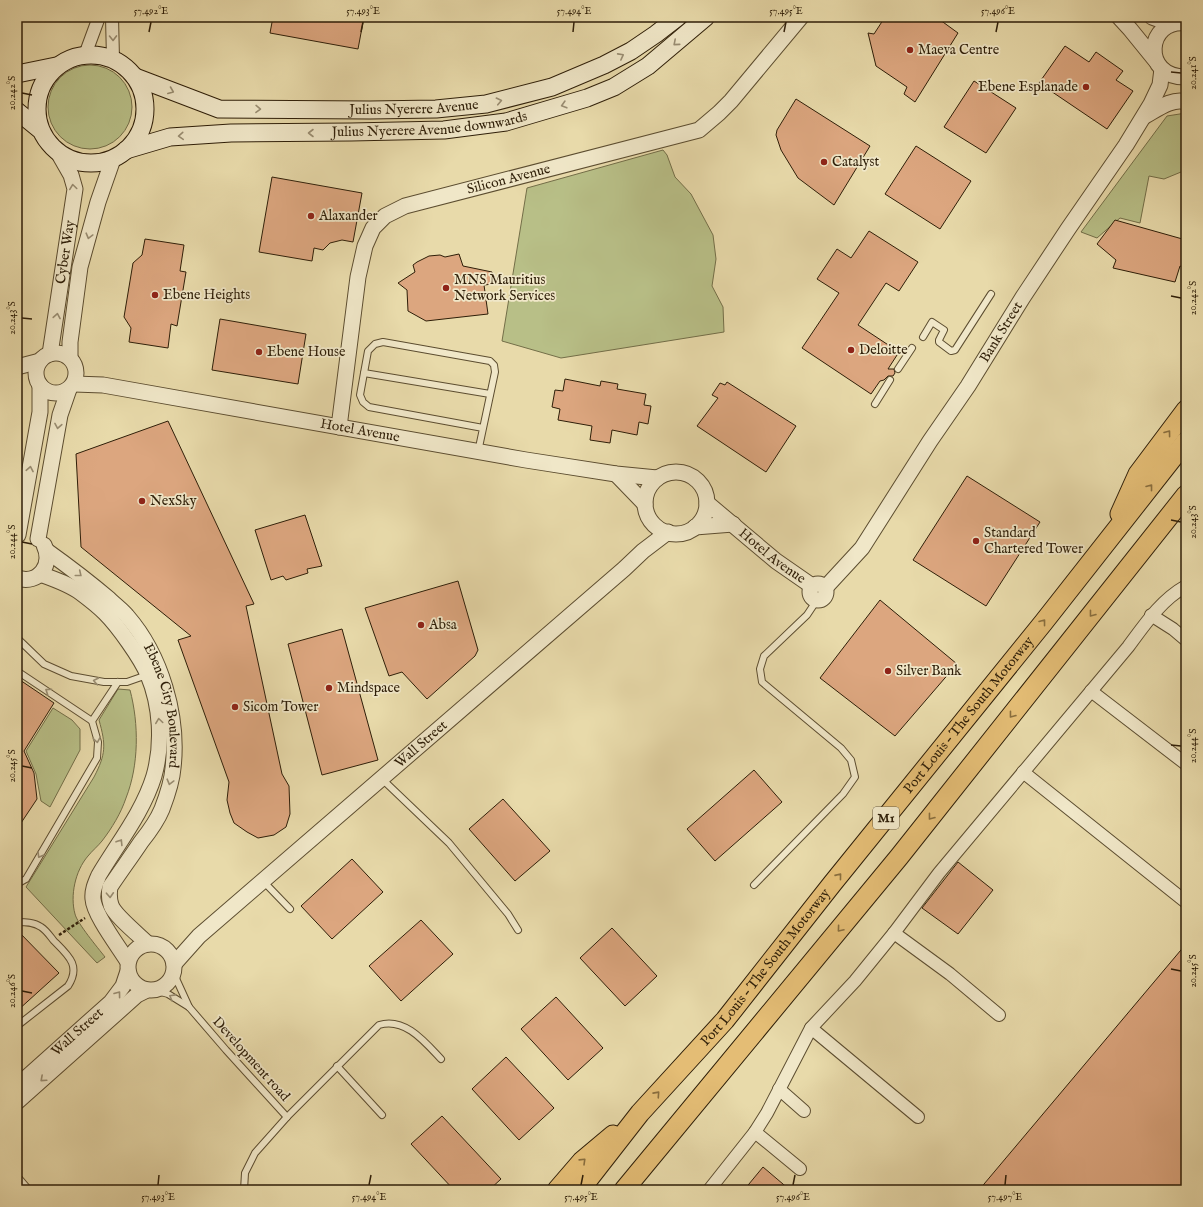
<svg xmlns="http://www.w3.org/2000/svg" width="1203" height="1207" viewBox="0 0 1203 1207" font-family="'IM FELL English',serif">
  <rect width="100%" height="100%" fill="#e8daaa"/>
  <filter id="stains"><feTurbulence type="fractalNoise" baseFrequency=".005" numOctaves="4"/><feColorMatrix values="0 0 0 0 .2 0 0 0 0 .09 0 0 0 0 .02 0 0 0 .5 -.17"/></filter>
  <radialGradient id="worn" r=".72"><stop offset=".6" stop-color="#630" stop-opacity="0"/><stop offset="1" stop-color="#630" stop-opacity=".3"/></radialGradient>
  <g fill="#b8bf87" stroke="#736e48">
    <circle cx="90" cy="107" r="42"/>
    <polygon points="1186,113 1186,173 1181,172 1164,179 1149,176 1140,223 1120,218 1097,238 1081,232 1167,116"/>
    <polygon points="663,150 667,155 675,177 691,194 713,235 716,259 712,286 723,307 724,332 561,358 502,341 527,188"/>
    <path d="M118 689 130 690C139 724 139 765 126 798 121 813 112 828 102 841 98 846 92 851 88 856 75 871 70 896 75 914 77 923 98 948 105 957L97 963 26 887 94 777C106 754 106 745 99 720Z"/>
    <polygon points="53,708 72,720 80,729 80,750 50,807 41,801 36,774 26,751"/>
  </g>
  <g fill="#dca67f" stroke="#2e1e08">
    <polygon points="273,17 364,17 358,49 270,33"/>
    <polygon points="885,17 936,17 958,33 915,102 904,94 907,87 876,66 868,33 874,34"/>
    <polygon points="1065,46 1089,62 1096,52 1123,71 1116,80 1133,91 1107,129 1039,83"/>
    <polygon points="974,81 1016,108 986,153 944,127"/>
    <polygon points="796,99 870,146 834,205 798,178 781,150 776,135 777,130"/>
    <polygon points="916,146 971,181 940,229 885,194"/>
    <polygon points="272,177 362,193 353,242 342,240 330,243 323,250 314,248 312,261 259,252"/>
    <polygon points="1115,220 1186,240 1186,268 1180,266 1175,282 1113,268 1116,260 1097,244"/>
    <polygon points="869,231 918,262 899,291 886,283 858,325 899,352 888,369 894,369 895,373 893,376 888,376 884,380 880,381 871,394 802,348 839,293 817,279 837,249 851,258"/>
    <polygon points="145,239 184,245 180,271 186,272 177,326 171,324 168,348 129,342 131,328 124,317 133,263 142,255"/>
    <polygon points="459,254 463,266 492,272 493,284 484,285 488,314 426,321 408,311 407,290 398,283 415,272 413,265 417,262 429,256 440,255 445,257"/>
    <polygon points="220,319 306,334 298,384 212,370"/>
    <polygon points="565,379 600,386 601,381 618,384 617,389 646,394 644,405 651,406 648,424 639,422 637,435 612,430 610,443 590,440 592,426 558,420 560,409 552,407 555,390 563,391"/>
    <polygon points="727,382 796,426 766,472 697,426 718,398 712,395 720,383 725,385"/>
    <polygon points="168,421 254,604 246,606 282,774 289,786 290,814 286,827 274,835 258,838 247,832 234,823 230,813 227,800 229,782 178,640 191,636 81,547 76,454"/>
    <polygon points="967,476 1040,522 986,606 913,560"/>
    <polygon points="305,515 322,566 307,569 308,573 286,580 283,576 271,580 255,530"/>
    <polygon points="458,581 478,650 475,656 427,699 402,672 389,676 365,608"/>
    <polygon points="880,600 957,664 895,736 820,678"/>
    <polygon points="342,629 378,760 322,775 288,644"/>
    <polygon points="17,678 54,703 24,751 34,773 37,799 17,829"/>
    <polygon points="754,770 782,802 715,861 687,829"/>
    <polygon points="503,799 550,851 515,881 469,829"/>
    <polygon points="352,859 383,892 332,939 301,906"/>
    <polygon points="958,862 993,890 958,934 922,908"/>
    <polygon points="421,920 453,954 401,1001 369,966"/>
    <polygon points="612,928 657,976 625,1006 580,958"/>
    <polygon points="17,930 59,973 17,1011"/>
    <polygon points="1186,944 1186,1190 979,1190"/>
    <polygon points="556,997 603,1048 568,1080 521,1029"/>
    <polygon points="506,1057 554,1108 519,1140 472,1089"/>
    <polygon points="442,1116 501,1179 489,1190 454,1190 411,1144"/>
    <polygon points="763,1167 790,1190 744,1190"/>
  </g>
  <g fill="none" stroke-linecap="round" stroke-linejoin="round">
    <g stroke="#5c4d30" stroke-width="8">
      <g id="service">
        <polyline points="950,17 956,18 959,17"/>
        <polyline points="923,337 932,322 944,330 939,340 939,342 951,351 955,350 991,294"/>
        <polyline points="898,369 912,348"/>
        <polyline points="364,373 490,394"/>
        <polyline points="875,404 890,380"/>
        <polyline points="478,452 495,372 494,365 490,361 383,342 375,344 368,351 360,395 363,402 369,407 483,428"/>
        <polyline points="17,638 44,664 71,676 104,682 127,682 147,675"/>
        <polyline points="17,671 92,721"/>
        <polyline points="382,779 449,843 508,914 518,930"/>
        <polyline points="263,881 290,909"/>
        <polyline points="17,884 26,879 97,758 98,742 92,721 118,682"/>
        <polyline points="754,885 843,794 855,777 851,760 841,748 762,682 760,669 764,656 807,615 817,600"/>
        <path d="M17 922C25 922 34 922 41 927 46 930 50 936 54 941 69 956 81 966 68 986L17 1026"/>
        <polyline points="173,972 189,1007"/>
        <path d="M154 990 168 994 189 1007 226 1050 287 1117 379 1025C405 1017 425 1042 441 1059"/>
        <polyline points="337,1066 382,1115"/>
        <polyline points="17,1176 29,1190"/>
        <polyline points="244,1190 245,1173 255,1153 287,1117"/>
      </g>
    </g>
    <g stroke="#5c4d30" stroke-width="14">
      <g id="minor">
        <polyline points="112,17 113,59"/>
        <polyline points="85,55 99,17"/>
        <polyline points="1151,615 1173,629 1186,640"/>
        <polyline points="1091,691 1186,764"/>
        <polyline points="1023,772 1186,902"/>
        <polyline points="894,933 950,974 999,1015"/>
        <polyline points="811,1028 918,1117"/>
        <polyline points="779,1089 804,1111"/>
        <polyline points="755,1132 800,1169"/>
        <path d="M709 1190 755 1132 767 1113 811 1028 855 981 894 933 939 873 1128 647C1145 624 1161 600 1186 586"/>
      </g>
    </g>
    <g stroke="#5c4d30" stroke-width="17">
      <g id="tertiary">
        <polyline points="1119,17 1130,29 1156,61"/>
        <polyline points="1152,17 1171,24"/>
        <path d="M1186 23C1146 18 1141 78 1186 77"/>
        <path d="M1145 116C1156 110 1173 97 1186 102"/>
        <circle cx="56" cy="373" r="20"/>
        <path id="s1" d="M50 354 75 189 71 175 59 154"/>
        <polyline points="70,358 70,342 80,267 98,202 113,159"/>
        <polyline points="17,367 40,361"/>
        <path id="s2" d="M74 384 103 385 526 460 616 474 657 478"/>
        <path id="s3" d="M339 427 358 277 365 246 373 228 385 216 405 206 699 130 719 113 731 101 801 17"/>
        <circle cx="676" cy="503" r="31"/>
        <polyline points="616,474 645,504"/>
        <path id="s4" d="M707 503 776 561 812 586"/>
        <polyline points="695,527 733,524"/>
        <polyline points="18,535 40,412 40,385"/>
        <polyline points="38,539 60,415 69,389"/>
        <path id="s5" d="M47 551C68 566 89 582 109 599 115 605 122 610 127 616 161 655 179 716 173 768 172 782 167 796 162 809 157 821 149 832 141 842 131 857 120 872 110 887 109 893 109 899 111 905 114 915 140 936 148 944"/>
        <path d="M40 574C54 579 69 584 81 593 89 599 98 606 105 613 118 626 141 658 148 675 161 706 163 744 154 776 143 812 118 843 99 875 96 882 92 890 93 899 94 915 119 947 128 962"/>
        <path d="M17 578C40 585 53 564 44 545"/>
        <circle cx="818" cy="592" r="8"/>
        <path id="s6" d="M826 587 862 548 930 441 968 386 1023 297 1068 229 1126 145 1151 104 1160 85 1162 69"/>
        <circle cx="151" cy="967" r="23"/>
        <path id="s7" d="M174 964 199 936 624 569 643 551 668 532"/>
        <path id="s8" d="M17 1086 111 1002 123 986 128 971"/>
        <polyline points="17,1102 137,995 147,990"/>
      </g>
    </g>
    <g stroke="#2e1e08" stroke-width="19">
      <g id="secondary">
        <circle cx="91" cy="109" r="54"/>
        <polyline points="17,74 56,66"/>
        <path id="s9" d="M135 77 219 109 370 110 436 109 486 104 552 87 604 65 631 51 656 34 678 17"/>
        <polyline points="17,111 39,129"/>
        <path id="s10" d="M126 150 170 137 231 133 351 132 444 130 506 122 587 98 614 87 648 66 706 17"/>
      </g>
    </g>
    <g stroke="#2e1e08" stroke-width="21">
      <g id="trunk">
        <polyline points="1120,514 1138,474 1186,410"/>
        <polyline points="557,1190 582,1161 613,1135"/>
        <path id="s11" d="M580 1190 640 1113 725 1020 832 884 1043 623 1186 441"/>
        <polyline points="624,1190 899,857 1186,495"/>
      </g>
    </g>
    <polyline stroke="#2e1e08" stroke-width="2.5" stroke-dasharray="3 2" stroke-linecap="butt" points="59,935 85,918"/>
    <use href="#service" stroke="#f0e7c8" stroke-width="6"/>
    <use href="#minor" stroke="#f0e7c8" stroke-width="12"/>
    <use href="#tertiary" stroke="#f0e7c8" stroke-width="15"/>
    <use href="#secondary" stroke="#f0e7c8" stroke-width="17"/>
    <use href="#trunk" stroke="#e4bd75" stroke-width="19"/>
  </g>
  <defs><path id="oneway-chevron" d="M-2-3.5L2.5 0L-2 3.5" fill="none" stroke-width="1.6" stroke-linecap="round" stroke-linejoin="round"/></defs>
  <g stroke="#998d72">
    <use href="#oneway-chevron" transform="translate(113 38) rotate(89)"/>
    <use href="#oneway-chevron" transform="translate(676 43) rotate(139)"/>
    <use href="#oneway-chevron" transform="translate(621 56) rotate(-28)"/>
    <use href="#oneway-chevron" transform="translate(171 91) rotate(22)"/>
    <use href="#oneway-chevron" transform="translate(499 101) rotate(-12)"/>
    <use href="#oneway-chevron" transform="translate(564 105) rotate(164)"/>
    <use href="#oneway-chevron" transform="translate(258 109) rotate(1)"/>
    <use href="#oneway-chevron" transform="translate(311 133) rotate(180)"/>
    <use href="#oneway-chevron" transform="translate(181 136) rotate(176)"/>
    <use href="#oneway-chevron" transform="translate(73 187) rotate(-98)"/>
    <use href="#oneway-chevron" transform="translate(89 236) rotate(105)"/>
    <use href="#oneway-chevron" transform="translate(57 316) rotate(-80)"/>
    <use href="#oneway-chevron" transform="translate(58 426) rotate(100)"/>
    <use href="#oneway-chevron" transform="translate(30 469) rotate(-79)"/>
    <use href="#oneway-chevron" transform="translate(79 574) rotate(39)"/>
    <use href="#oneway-chevron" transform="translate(96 681) rotate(-169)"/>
    <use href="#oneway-chevron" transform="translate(48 691) rotate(-146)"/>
    <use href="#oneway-chevron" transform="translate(159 721) rotate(-98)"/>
    <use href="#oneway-chevron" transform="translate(97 740) rotate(81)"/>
    <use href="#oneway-chevron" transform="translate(170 782) rotate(105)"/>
    <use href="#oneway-chevron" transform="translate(120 842) rotate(-58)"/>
    <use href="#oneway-chevron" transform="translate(40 855) rotate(120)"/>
    <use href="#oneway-chevron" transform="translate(110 895) rotate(87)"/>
    <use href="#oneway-chevron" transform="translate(118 994) rotate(-53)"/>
    <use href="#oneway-chevron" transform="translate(172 997) rotate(-151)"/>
    <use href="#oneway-chevron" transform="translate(43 1079) rotate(138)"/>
  </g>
  <g stroke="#896e3e">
    <use href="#oneway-chevron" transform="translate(1168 433) rotate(-53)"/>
    <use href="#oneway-chevron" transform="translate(1150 487) rotate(-52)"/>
    <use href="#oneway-chevron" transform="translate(1092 614) rotate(128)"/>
    <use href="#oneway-chevron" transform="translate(1043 622) rotate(-52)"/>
    <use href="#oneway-chevron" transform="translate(1012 715) rotate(128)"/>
    <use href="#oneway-chevron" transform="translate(931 817) rotate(128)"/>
    <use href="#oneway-chevron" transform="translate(839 876) rotate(-51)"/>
    <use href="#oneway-chevron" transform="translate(840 929) rotate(130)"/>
    <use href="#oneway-chevron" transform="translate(657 1094) rotate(-48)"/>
    <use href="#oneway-chevron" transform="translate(583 1161) rotate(-44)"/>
  </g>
  <path fill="none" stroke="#2e1e08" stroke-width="1.5" d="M149 32 151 22M361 32 363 22M573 32 574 22M784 32 786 22M996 32 998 22M1171 72 1181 73M22 93 32 95M1171 296 1181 298M22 318 32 319M1171 520 1181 522M22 542 32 544M1171 745 1181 746M22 766 32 768M1171 969 1181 971M22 991 32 993M158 1185 159 1175M369 1185 371 1175M581 1185 583 1175M793 1185 795 1175M1005 1185 1006 1175"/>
  <g fill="#8f2418" stroke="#f0e7c8" stroke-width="1.5">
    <circle cx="910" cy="50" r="4"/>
    <circle cx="1086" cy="87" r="4"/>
    <circle cx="824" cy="162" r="4"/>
    <circle cx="311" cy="216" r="4"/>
    <circle cx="446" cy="288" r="4"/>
    <circle cx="155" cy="295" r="4"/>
    <circle cx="851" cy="350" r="4"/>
    <circle cx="259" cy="352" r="4"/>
    <circle cx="142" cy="501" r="4"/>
    <circle cx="976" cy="541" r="4"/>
    <circle cx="421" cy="625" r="4"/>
    <circle cx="888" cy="671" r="4"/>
    <circle cx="329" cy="688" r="4"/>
    <circle cx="235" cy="707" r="4"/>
  </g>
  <g text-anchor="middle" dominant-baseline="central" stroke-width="3.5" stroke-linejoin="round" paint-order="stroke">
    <rect fill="#f0e7c8" stroke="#685a42" stroke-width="1" x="873" y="807" width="26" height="22" rx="3"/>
    <g font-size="13" font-weight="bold" fill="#2e1e08">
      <text x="886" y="818">M1</text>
    </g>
    <g font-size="14" fill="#2e1e08" stroke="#f0e7c8" text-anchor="start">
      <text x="918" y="50">Maeva Centre</text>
      <text x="1078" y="87" text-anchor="end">Ebene Esplanade</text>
      <text x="832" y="162">Catalyst</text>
      <text x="319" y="216">Alaxander</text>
      <text x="454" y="280">MNS Mauritius<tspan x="454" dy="16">Network Services</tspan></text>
      <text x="163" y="295">Ebene Heights</text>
      <text x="859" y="350">Deloitte</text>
      <text x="267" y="352">Ebene House</text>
      <text x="150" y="501">NexSky</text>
      <text x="984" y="533">Standard<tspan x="984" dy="16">Chartered Tower</tspan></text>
      <text x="429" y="625">Absa</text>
      <text x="896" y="671">Silver Bank</text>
      <text x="337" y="688">Mindspace</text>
      <text x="243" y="707">Sicom Tower</text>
    </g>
    <g font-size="14" fill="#2e1e08" stroke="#f0e7c8">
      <text stroke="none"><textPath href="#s9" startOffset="285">Julius Nyerere Avenue</textPath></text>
      <text stroke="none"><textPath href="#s10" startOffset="306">Julius Nyerere Avenue downwards</textPath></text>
      <text stroke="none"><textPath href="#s3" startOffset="349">Silicon Avenue</textPath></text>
      <text stroke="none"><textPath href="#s1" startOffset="103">Cyber Way</textPath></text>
      <text stroke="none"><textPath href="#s6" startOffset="310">Bank Street</textPath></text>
      <text stroke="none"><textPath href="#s2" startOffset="290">Hotel Avenue</textPath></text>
      <text stroke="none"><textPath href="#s4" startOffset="84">Hotel Avenue</textPath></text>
      <text stroke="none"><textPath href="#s5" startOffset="202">Ebene City Boulevard</textPath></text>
      <text stroke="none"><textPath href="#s11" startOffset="614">Port Louis – The South Motorway</textPath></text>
      <text stroke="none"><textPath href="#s7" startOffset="331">Wall Street</textPath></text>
      <text stroke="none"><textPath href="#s11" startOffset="290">Port Louis – The South Motorway</textPath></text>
      <text stroke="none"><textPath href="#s8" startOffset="81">Wall Street</textPath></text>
      <text transform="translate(251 1059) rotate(48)">Development road</text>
    </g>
  </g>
  <rect width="1203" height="1207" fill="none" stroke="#e8daaa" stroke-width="44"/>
  <rect x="22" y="22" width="1159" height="1163" fill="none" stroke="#2e1e08" stroke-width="1.5"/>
  <g font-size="10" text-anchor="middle" fill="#2e1e08">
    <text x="151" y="14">57.492°E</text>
    <text x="363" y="14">57.493°E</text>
    <text x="574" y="14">57.494°E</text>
    <text x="786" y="14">57.495°E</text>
    <text x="998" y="14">57.496°E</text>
    <text transform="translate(1192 73) rotate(-90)" y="4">20.241°S</text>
    <text transform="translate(11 93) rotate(-90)" y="4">20.242°S</text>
    <text transform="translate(1192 298) rotate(-90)" y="4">20.242°S</text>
    <text transform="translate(11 318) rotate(-90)" y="4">20.243°S</text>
    <text transform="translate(1192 522) rotate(-90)" y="4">20.243°S</text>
    <text transform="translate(11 542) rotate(-90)" y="4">20.244°S</text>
    <text transform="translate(1192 746) rotate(-90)" y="4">20.244°S</text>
    <text transform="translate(11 766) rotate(-90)" y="4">20.245°S</text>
    <text transform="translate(1192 971) rotate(-90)" y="4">20.245°S</text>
    <text transform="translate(11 991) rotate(-90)" y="4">20.246°S</text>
    <text x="158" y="1200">57.493°E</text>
    <text x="369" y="1200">57.494°E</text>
    <text x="581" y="1200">57.495°E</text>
    <text x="793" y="1200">57.496°E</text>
    <text x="1005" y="1200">57.497°E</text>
  </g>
  <rect width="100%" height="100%" filter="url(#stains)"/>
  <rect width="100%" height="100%" fill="url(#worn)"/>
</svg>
